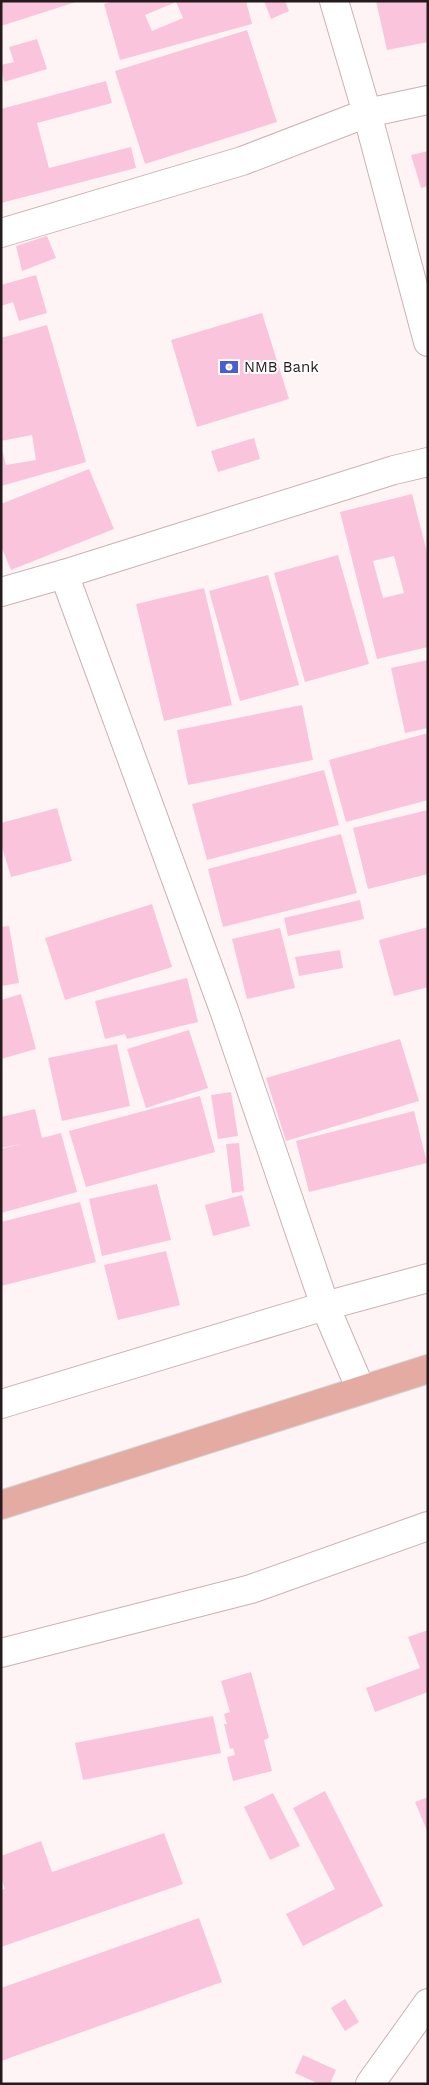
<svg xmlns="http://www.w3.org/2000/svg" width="429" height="2085" viewBox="0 0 429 2085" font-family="'Work Sans',sans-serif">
  <rect width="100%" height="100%" fill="#fef4f5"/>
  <g fill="#fbc4dd" fill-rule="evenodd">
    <polygon points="1,1 76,1 76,2 1,26"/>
    <path d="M114 1H246L252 24 120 60 104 4ZM176 2 183 18 152 31 145 15Z"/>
    <polygon points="264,1 285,1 289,11 271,19"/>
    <polygon points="376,1 428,1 428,42 387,50"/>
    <polygon points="247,30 277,122 145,164 115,71"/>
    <polygon points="37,39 47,69 4,82 1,65 14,62 9,47"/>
    <polygon points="106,81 112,103 37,123 49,168 131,147 136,168 1,203 1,109"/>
    <polygon points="428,151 428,186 421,188 411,155"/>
    <polygon points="47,236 56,258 22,271 16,246"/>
    <polygon points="36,275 47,313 19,321 13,302 1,306 1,285"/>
    <polygon points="262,313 289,399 197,427 171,340"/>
    <polygon points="47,325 86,462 1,486 1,446 6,465 36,460 32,435 1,441 1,338"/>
    <polygon points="254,438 260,459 218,472 211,451"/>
    <polygon points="89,469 114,529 11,570 1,546 1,504"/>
    <path d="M412 494 428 556V647L377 659 340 512ZM394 556 404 593 383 598 373 561Z"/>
    <polygon points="338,555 369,664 305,682 274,573"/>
    <polygon points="268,575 299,685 240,701 209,591"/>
    <polygon points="204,588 232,705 164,721 136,604"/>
    <polygon points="428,660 428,728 405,733 391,668"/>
    <polygon points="302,705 313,760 188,785 177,730"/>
    <polygon points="428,733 428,800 346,822 329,760"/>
    <polygon points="324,770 339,825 207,860 192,804"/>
    <polygon points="57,808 72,861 11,877 1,844 1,823"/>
    <polygon points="428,810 428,874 368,889 353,828"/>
    <polygon points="341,834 357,893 223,927 208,869"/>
    <polygon points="360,900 364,919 288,936 284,918"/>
    <polygon points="152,904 172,967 65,1000 45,938"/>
    <polygon points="9,926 19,983 1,986 1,927"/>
    <polygon points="428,927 428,987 394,996 379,940"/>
    <polygon points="280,928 295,988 247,999 232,939"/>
    <polygon points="340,950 343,968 299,976 295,957"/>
    <polygon points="187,978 198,1022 127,1039 125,1034 105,1039 95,1001"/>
    <polygon points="21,994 36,1049 1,1059 1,1000"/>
    <polygon points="189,1030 208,1088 146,1108 127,1049"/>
    <polygon points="400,1039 419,1101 286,1141 266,1078"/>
    <polygon points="117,1044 130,1106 62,1121 48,1058"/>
    <polygon points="231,1092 238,1136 218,1139 211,1095"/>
    <polygon points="200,1096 215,1152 86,1187 69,1131"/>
    <polygon points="35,1109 42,1138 61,1133 77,1192 1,1213 1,1149 20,1144 1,1148 1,1117"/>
    <polygon points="414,1111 427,1163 309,1192 296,1141"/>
    <polygon points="239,1143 244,1191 232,1193 226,1144"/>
    <polygon points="157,1184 171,1240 102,1256 89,1199"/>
    <polygon points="242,1195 250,1226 213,1236 205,1205"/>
    <polygon points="80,1202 96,1262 1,1286 1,1222"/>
    <polygon points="166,1251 180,1305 118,1320 104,1265"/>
    <polygon points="428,1630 428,1692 375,1712 366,1688 420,1668 408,1637"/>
    <polygon points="251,1672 269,1738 264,1740 272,1771 233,1781 227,1757 235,1755 233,1748 230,1749 224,1724 227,1724 224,1714 230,1712 221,1681"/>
    <polygon points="213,1716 221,1753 83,1780 75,1743"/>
    <polygon points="325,1791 383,1906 303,1946 286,1914 335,1889 293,1808"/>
    <polygon points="273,1793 300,1846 270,1860 244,1807"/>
    <polygon points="428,1797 428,1833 415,1802"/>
    <polygon points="164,1833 183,1884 1,1947 1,1890 5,1889 1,1877 1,1856 41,1841 52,1872"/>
    <polygon points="199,1918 222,1982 1,2061 1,1988"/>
    <polygon points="345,1999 359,2022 345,2031 331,2008"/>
    <polygon points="303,2055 336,2070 330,2084 319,2084 295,2073"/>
  </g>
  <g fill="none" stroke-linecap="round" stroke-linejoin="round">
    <g stroke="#cbb1b4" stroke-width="30">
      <g id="minor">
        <polyline points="334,1 367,113 428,342"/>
        <polyline points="1,233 242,161 367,113 428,100"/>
        <polyline points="64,574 224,1010 325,1306 361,1390"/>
        <polyline points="1,592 64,574 394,470 428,462"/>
        <polyline points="1,1404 325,1306 428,1278"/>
        <polyline points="1,1653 251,1589 428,1526"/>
        <polyline points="370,2084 428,2003"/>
      </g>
    </g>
    <g stroke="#d3d1d2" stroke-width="30">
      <polyline id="major" points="1,1505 428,1369"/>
    </g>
    <use href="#minor" stroke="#fff" stroke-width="28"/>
    <use href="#major" stroke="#e3aba2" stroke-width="28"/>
  </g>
  <defs>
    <g id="bank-bare" transform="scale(1.5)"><path d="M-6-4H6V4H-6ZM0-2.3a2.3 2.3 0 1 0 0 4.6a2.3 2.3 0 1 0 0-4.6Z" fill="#4560d3" stroke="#fff" stroke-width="2.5" paint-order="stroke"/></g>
  </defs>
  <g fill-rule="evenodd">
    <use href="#bank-bare" x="229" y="367"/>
  </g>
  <g text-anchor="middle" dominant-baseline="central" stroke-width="4" stroke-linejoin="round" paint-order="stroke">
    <g font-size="15" fill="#251b1d" stroke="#fff" text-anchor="start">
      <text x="244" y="367">NMB Bank</text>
    </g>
  </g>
  <rect width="429" height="2085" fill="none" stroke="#251b1d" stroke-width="5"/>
</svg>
